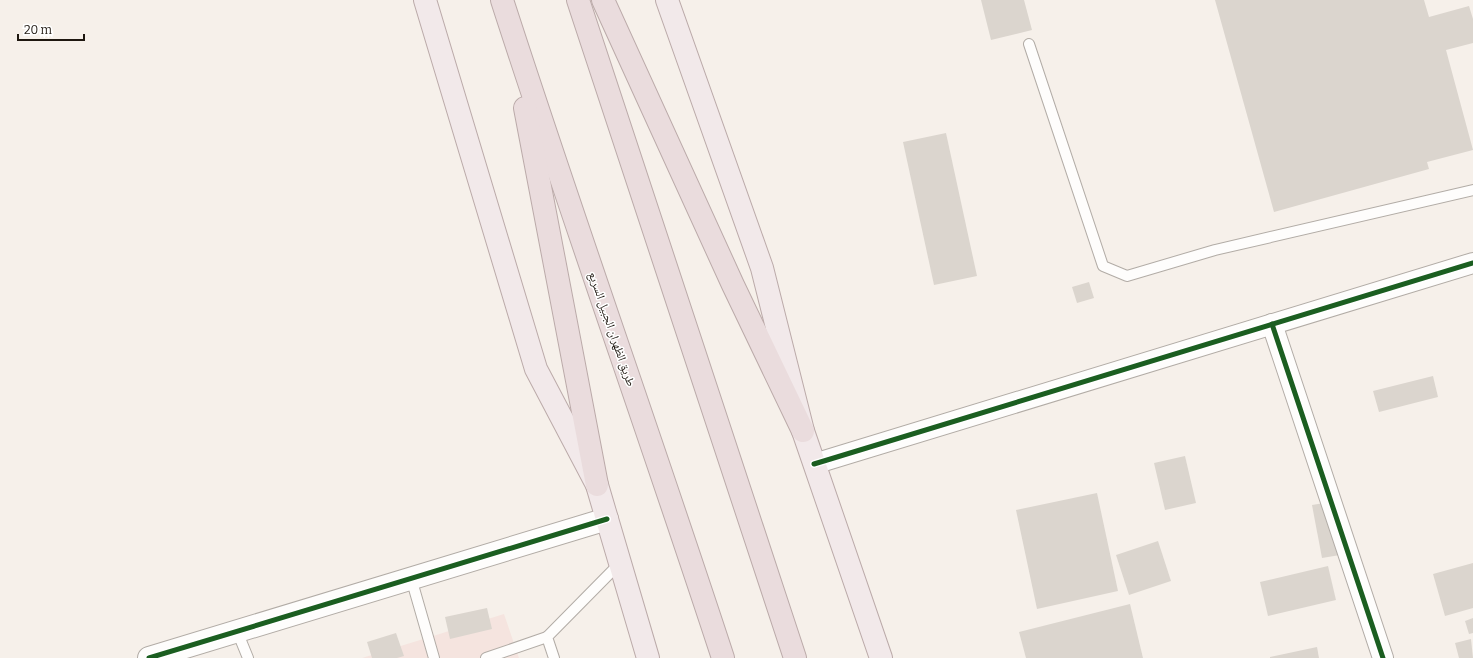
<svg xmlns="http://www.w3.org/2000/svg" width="1473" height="658" viewBox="0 0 1473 658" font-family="Bitter,'Noto Naskh Arabic',serif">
  <rect width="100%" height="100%" fill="#f6f0ea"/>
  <polygon fill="#f5e4df" points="504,614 519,658 362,658"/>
  <g fill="#dbd5ce">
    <polygon points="981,0 1024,0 1032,30 991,40"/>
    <polygon points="1215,0 1424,0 1429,17 1469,6 1473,19 1473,43 1446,50 1473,150 1427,162 1429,169 1274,212"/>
    <polygon points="946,133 977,276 934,285 903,142"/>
    <polygon points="1089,282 1094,298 1077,303 1072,287"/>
    <polygon points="1433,376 1438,397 1379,412 1373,391"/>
    <polygon points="1185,456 1196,503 1165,510 1154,463"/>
    <polygon points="1097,493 1118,591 1037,609 1016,510"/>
    <polygon points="1330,502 1340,555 1322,558 1312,505"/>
    <polygon points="1158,541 1171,581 1129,595 1116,555"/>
    <polygon points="1473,563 1473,608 1445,616 1433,574"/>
    <polygon points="1328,566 1336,600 1268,616 1260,582"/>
    <polygon points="1130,604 1143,658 1026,658 1019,632"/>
    <polygon points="487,608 492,629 450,639 445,617"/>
    <polygon points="1473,618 1473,633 1469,634 1465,621"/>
    <polygon points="396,633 404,656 397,658 372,658 367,642"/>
    <polygon points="1471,639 1473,658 1459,658 1455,643"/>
    <polygon points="1317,647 1319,658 1270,658 1270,657"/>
  </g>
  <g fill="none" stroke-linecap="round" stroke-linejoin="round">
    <g stroke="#b2aca6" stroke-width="12">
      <g id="service">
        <polyline points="1029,44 1103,266 1127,276 1215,250 1473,190"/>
        <polyline points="411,578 434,658"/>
        <polyline points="237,631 248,658"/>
        <polyline points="486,658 547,637"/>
        <polyline points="554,658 547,637 619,564"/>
      </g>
    </g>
    <g stroke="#b2aca6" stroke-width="22">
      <g id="minor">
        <polyline points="1272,324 1383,658"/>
        <polyline points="814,464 1473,263"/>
      </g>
    </g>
    <g stroke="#b2aca6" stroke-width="24">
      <polyline id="tertiary" points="149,658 607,519"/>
    </g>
    <g stroke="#bbaaa9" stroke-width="24">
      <g id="primary">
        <polyline points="425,0 536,369 597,485 648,658"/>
        <polyline points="667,0 762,268 803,431 881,658"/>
      </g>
    </g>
    <g stroke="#bbaaa9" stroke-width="24">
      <g id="motorway">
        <path d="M502 0C573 220 651 438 723 658"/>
        <polyline points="578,0 795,658"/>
        <polyline points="603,0 733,285 803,431"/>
        <polyline points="525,108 597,485"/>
      </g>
    </g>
    <use href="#service" stroke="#fefdfc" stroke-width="10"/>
    <use href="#minor" stroke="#fefdfc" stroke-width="20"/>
    <use href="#tertiary" stroke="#fefdfc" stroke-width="22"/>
    <use href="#primary" stroke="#f2e9ea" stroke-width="22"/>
    <use href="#motorway" stroke="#eadcdd" stroke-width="22"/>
    <g stroke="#fff" stroke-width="8">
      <g id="cycleway">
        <polyline points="1272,324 1383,658"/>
        <polyline points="814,464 1473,263"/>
        <polyline points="149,658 607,519"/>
      </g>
    </g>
    <use href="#cycleway" stroke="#1b5e20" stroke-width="5"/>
  </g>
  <g text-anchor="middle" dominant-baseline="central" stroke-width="3" stroke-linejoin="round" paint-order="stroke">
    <g font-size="12" fill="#1e1710" stroke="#fff">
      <text transform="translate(612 329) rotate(71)">طريق الظهران الجبيل السريع</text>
    </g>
  </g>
  <path d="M18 34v6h66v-6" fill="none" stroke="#1e1710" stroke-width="2"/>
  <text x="24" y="34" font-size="12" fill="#1e1710" stroke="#ffffff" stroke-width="3" paint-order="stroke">20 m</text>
</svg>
